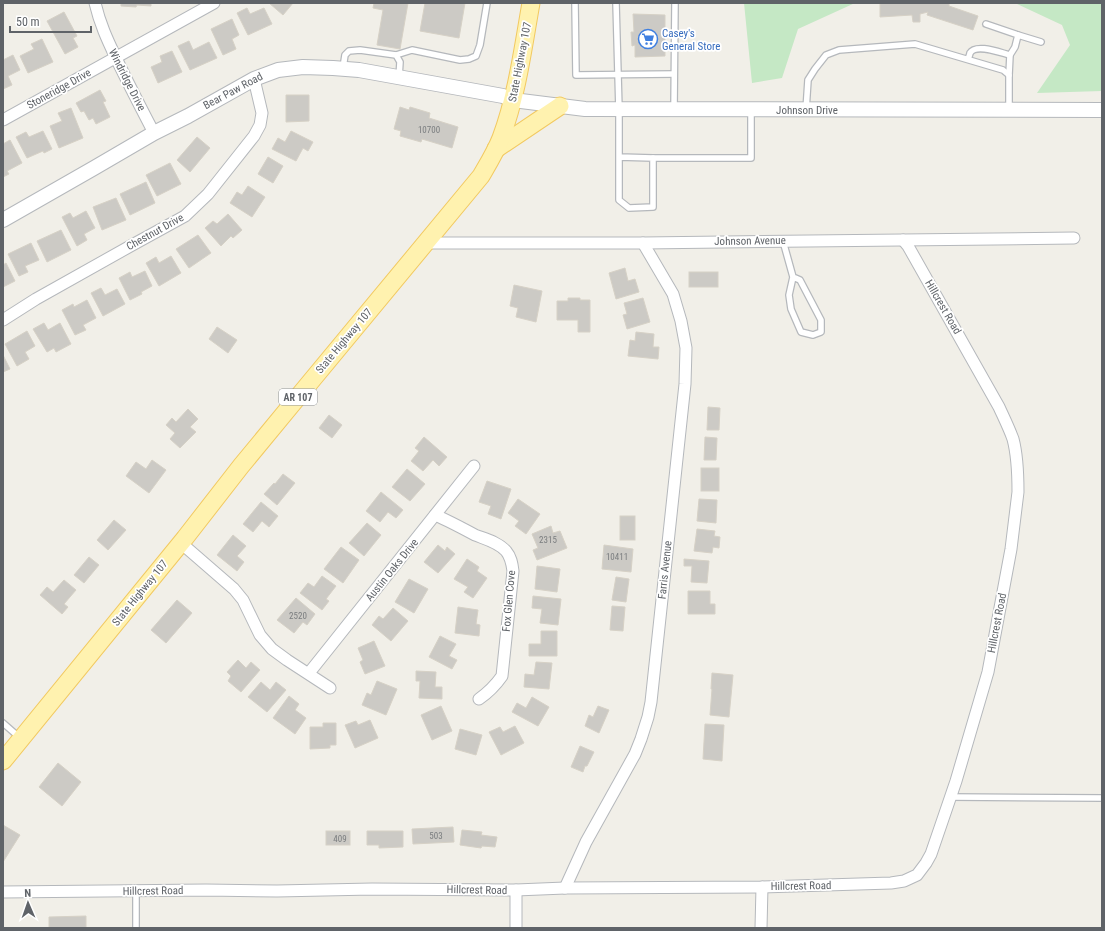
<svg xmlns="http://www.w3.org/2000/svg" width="1105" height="931" viewBox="0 0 1105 931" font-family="'Roboto Condensed',sans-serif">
  <rect width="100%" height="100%" fill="#f1efe8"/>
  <g fill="#c5e8c5">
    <polygon points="744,3 855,3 798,29 782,78 752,83"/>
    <polygon points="1015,3 1102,3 1102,91 1037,93 1070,45 1062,25"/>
  </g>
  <g fill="#cccac5" stroke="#d6d1c6">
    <polygon points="121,3 151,3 151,6 137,5 136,7 121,6"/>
    <polygon points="269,3 293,3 283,15"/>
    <polygon points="374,3 408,3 400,49 377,45 383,10 373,8"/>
    <polygon points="425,3 465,3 459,38 420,31"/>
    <polygon points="880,3 949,3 949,6 978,16 973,30 927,15 928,12 920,14 920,22 913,22 912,15 880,17"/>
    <polygon points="247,8 250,14 264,8 272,24 248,35 237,13"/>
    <polygon points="64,12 77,36 73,38 78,47 65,54 47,21"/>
    <polygon points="633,14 665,15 665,56 635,57 635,45 632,46 631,32 634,32"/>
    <polygon points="232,19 239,35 232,39 236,49 223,55 211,29"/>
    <polygon points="42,39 53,62 28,73 20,56 34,49 31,44"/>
    <polygon points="189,41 193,50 209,42 217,58 190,70 178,46"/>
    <polygon points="172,51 182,72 158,83 151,67 162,62 160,56"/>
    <polygon points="13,55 20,70 8,76 12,85 3,89 3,60"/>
    <polygon points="100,90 106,101 103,102 110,117 96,124 93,118 89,120 84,111 81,112 76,103"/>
    <polygon points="286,95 309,95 309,121 286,122"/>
    <polygon points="400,107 409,110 410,107 430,113 429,118 458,127 452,148 422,139 421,142 400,136 401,131 394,129"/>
    <polygon points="71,108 83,138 59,148 50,126 62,121 58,113"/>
    <polygon points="43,131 52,149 44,153 43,151 27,158 16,137 26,132 29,137"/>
    <polygon points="291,131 313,142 308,151 303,148 296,161 272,149 278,138 285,142"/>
    <polygon points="197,137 210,148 190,172 177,160"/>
    <polygon points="10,140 22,163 7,171 9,174 3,177 3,144"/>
    <polygon points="268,157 283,166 273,183 258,174"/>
    <polygon points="170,163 181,184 157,196 146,175"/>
    <polygon points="146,182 155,203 130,215 120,194"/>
    <polygon points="248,186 265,197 252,217 230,203 237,192 242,195"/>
    <polygon points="116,198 126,220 102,230 93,207"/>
    <polygon points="86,211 95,228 84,234 87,240 77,246 62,217 70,213 73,218"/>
    <polygon points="228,214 242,230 233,238 231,236 221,246 205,228 213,221 217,224"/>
    <polygon points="61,230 71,250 47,262 37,241"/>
    <polygon points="198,235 211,253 189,268 176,249"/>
    <polygon points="31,243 39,260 25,266 28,272 19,276 8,254"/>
    <polygon points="171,256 181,273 159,286 146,263 156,257 159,263"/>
    <polygon points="6,263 15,281 3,287 3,265"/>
    <polygon points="625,268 628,281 635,279 639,292 616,299 609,273"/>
    <polygon points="145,271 152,286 141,292 142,294 130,300 119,278 130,272 132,277"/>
    <rect x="689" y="272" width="29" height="15"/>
    <polygon points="514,285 542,291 536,322 516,317 518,308 510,306"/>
    <polygon points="101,288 105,295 117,289 125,304 103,316 91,293"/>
    <polygon points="568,298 580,298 580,300 590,300 590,332 578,332 578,320 557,320 557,301 568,301"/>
    <polygon points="643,298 650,322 627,329 623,315 627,314 624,303"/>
    <polygon points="87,300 96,318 83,325 86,330 75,335 62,310 73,304 74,307"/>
    <polygon points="44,323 48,330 60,323 71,344 56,352 54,348 47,352 33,329"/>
    <polygon points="217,327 237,340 228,353 209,339"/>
    <polygon points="27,331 35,346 25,352 29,359 17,366 5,344"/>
    <polygon points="636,332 654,334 653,347 659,347 658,359 628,356 630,340 635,341"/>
    <polygon points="3,355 10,369 3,372"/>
    <polygon points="708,407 720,408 719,430 707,430"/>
    <polygon points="188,409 198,419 190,427 196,432 180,448 170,439 175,433 166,425 172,418 176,422"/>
    <polygon points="329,415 342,425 332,438 319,428"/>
    <polygon points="424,437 447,457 439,466 433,460 423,471 411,461 419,451 415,448"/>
    <polygon points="705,437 717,438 716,460 704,460"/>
    <polygon points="152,460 166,470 149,493 126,476 136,462 146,469"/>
    <rect x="701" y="468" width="18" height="23"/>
    <polygon points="407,469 425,484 410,501 392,487"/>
    <polygon points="283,474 295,483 277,505 264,494 274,483 275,484"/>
    <polygon points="487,481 511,489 501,519 488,514 491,506 479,502"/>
    <polygon points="381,492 403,510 396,518 388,512 380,522 366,511"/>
    <polygon points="518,499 540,514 526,534 515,526 519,521 508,513"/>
    <polygon points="699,499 717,500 716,523 697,521"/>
    <polygon points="261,502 278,516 269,527 262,521 253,532 243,524"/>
    <rect x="620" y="516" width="15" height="24"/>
    <polygon points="114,520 126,530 108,550 97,540"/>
    <polygon points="367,523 381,535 364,556 349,543"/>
    <polygon points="551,526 553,533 560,531 567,548 537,560 533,550 538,548 532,534"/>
    <polygon points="697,529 715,531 714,536 720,537 719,548 713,547 712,553 694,551"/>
    <polygon points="233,535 246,546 237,556 244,562 237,571 217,555"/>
    <polygon points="438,545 445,551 447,547 455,554 438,573 424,562"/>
    <polygon points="604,545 633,549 631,572 602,569"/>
    <polygon points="341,547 359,560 343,583 324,569"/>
    <polygon points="89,557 99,565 84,583 74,575"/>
    <polygon points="467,559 479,567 477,571 487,578 473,598 464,592 468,587 454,579"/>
    <polygon points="684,559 709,561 707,583 691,582 692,566 684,566"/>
    <polygon points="537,566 560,569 557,592 535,589"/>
    <polygon points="322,576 336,586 326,599 329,601 322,610 300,593 308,583 314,587"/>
    <polygon points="616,577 629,579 626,602 612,600"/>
    <polygon points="409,579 428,589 414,613 395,602"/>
    <polygon points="64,580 76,590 64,604 68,607 62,614 40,595 47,587 53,592"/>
    <polygon points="688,591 710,591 710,604 715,604 715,614 688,614"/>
    <polygon points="533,596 561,599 558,625 540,623 542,609 532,608"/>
    <polygon points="296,598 315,614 307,625 303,622 294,633 277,620"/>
    <polygon points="177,600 192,613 166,643 151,630"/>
    <polygon points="612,606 625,607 623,631 610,630"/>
    <polygon points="458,607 478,610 476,624 480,625 479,636 455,633"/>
    <polygon points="393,608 408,621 391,641 372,625 379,616 383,619"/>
    <polygon points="541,631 557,631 557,656 529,656 529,644 541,644"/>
    <polygon points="440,636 456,644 449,656 457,660 452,669 429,657"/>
    <polygon points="374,641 385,666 365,674 360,662 363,660 358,648"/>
    <polygon points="238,660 246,668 251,662 260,670 241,692 228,681 231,676 227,672"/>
    <polygon points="536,662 552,663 549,689 524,687 525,674 534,675"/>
    <polygon points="416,671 436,672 435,687 442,687 442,699 419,698 420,681 416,681"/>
    <polygon points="712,673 733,675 729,717 710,715 712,689 711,689"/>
    <polygon points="377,681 397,689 386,715 362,705 367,693 371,695"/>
    <polygon points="261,682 270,690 276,682 286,690 267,712 248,697"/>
    <polygon points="289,696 299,704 295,710 306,718 295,734 273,718"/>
    <polygon points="532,697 549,707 538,726 512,712 517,703 526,708"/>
    <polygon points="441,706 452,731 432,740 421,715"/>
    <polygon points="598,706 609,710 599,733 585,726 589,715 593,717"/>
    <polygon points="370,720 378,738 355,748 345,725 356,721 358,725"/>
    <polygon points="323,723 336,723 336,745 330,745 330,748 310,749 310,727 323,727"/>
    <polygon points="705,724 724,725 722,761 703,759"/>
    <polygon points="515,726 524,743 501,755 489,732 500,727 503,732"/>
    <polygon points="460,729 482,735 476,755 455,749"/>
    <polygon points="580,746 594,752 587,766 585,766 583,772 571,767"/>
    <polygon points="58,763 81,782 62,806 39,787"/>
    <polygon points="3,825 20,835 3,862"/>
    <polygon points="453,827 454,842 413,844 412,829"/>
    <polygon points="462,830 482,832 481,835 497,837 495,847 482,846 481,848 460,845"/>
    <rect x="326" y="831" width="24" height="14"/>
    <polygon points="367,831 403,831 403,847 379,848 379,845 367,845"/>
    <polygon points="86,916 86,928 49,928 49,917"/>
  </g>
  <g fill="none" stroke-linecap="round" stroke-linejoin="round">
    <g stroke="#b5b8bc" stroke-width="8">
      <g id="service">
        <polyline points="575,3 576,75 674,74"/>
        <polyline points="616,3 619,110 619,200 629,208 653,207 653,158 619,157"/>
        <polyline points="986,24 1018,35 1015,47 1010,55 1009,75"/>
        <polyline points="1018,35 1041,42"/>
        <polyline points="396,55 412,50 460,60 469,59 476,56 480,45 487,3"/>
        <path d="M968 59C968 59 970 54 970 53 976 43 1001 53 1010 55"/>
        <polyline points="343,68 345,55 349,51 360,50 396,55 400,62 399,77"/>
        <polyline points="674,109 675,3"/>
        <polyline points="806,110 808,80 815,69 826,55 839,50 915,44 1003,70 1009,75 1009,110"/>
        <polyline points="653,158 751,158 751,110"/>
        <polyline points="783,241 793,277 789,295 791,309 801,332 813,335 821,332 821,320 800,280 793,277"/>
        <polyline points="3,723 19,737"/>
        <polyline points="951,797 1102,798"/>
        <polyline points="136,928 136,891"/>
      </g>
    </g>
    <g stroke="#b5b8bc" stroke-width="13">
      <g id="minor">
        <path d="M95 3C100 24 107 39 116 58 128 83 141 108 154 133"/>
        <polyline points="3,120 214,3"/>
        <polyline points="426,243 643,243 1074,238"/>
        <polyline points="3,320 36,299 134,244 185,216 208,194 254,136 260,125 262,113 254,79"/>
        <path d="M435 515C449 521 462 528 475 535 485 539 498 542 506 551 511 557 512 563 513 571L502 676C495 686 489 692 479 699"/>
        <polyline points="181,543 234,589 243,600 260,635 272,649 287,660 330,688"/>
        <polyline points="309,673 474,466"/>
        <polyline points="565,888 586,842 635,754 641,739 648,717 651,702 685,384 686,348 681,321 673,294 643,243"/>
        <polyline points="516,890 516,928"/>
        <path d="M3 892 206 890 277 891 372 889 516 890 565 888 762 887 891 883 904 881 917 875 926 863 931 854 956 781 988 672 1011 549 1018 492C1018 476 1017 454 1013 439 1009 428 1004 418 999 407L908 246 903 240"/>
        <polyline points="761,928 762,887"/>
      </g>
    </g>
    <g stroke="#b5b8bc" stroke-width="16">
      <polyline id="tertiary" points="3,220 94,168 154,133 188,116 254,79 278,70 303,67 333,68 359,70 503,96 513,100 585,109 1102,110"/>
    </g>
    <g stroke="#f2c960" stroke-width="19">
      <g id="primary">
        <polyline points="496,149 560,106"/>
        <path d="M3 761 185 538 241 466 307 386 481 176C488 164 496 151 501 138 517 95 523 48 531 3"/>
      </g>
    </g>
    <use href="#service" stroke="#fff" stroke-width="5.5"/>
    <use href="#minor" stroke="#fff" stroke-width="11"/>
    <use href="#tertiary" stroke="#fff" stroke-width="14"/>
    <use href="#primary" stroke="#fff2af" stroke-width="17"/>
  </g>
  <defs>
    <g id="supermarket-ring" transform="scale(1)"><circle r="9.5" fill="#fff" stroke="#3f7fe0" stroke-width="1.5"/><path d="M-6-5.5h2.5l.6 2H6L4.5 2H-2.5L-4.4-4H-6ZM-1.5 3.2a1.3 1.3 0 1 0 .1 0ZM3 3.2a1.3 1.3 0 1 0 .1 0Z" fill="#3f7fe0"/></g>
  </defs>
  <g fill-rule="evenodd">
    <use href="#supermarket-ring" x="648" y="39"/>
  </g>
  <g text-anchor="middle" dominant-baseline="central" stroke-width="3.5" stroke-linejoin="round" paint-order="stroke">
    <g font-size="9" fill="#7a7d7f">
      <text x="429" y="130">10700</text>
      <text x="548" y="540">2315</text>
      <text x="617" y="557">10411</text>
      <text x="298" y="616">2520</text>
      <text x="436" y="836">503</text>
      <text x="340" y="839">409</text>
    </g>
    <rect fill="#fff" stroke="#8f9295" stroke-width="1" x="279" y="389" width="38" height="16" rx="3"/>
    <g font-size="10" font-weight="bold" fill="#5f6368">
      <text x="298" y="397">AR 107</text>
    </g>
    <g font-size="11" fill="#366cbe" stroke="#fff" text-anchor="start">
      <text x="662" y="33">Casey's<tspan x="662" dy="13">General Store</tspan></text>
    </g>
    <g font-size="11" fill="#5f6368" stroke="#fff">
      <text transform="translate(520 62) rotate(-79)">State Highway 107</text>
      <text transform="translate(127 80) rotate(63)">Windridge Drive</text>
      <text transform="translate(59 89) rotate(-29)">Stoneridge Drive</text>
      <text transform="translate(233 91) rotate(-28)">Bear Paw Road</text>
      <text x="807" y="110">Johnson Drive</text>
      <text transform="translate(155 232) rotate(-29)">Chestnut Drive</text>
      <text transform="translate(750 241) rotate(-1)">Johnson Avenue</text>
      <text transform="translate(943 307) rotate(60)">Hillcrest Road</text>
      <text transform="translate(344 341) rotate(-50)">State Highway 107</text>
      <text transform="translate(392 570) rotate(-51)">Austin Oaks Drive</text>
      <text transform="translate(665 570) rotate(-84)">Farris Avenue</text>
      <text transform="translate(140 593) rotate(-51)">State Highway 107</text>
      <text transform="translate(509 601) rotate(-85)">Fox Glen Cove</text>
      <text transform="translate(997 623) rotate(-79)">Hillcrest Road</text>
      <text transform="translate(801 886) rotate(-1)">Hillcrest Road</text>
      <text transform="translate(477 890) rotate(1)">Hillcrest Road</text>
      <text transform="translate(153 891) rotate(-1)">Hillcrest Road</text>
    </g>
  </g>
  <rect width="1105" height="931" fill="none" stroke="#5f6368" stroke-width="8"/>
  <g transform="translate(28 903) rotate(358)" stroke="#ffffff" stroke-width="3" paint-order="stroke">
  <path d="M0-3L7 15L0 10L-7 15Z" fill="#5f6368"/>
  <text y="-6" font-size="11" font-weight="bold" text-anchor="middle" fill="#5f6368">N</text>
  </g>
  <path d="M10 26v6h81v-6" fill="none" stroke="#5f6368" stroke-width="2"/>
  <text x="16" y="26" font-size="12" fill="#5f6368" stroke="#ffffff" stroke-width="3" paint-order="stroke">50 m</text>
</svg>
